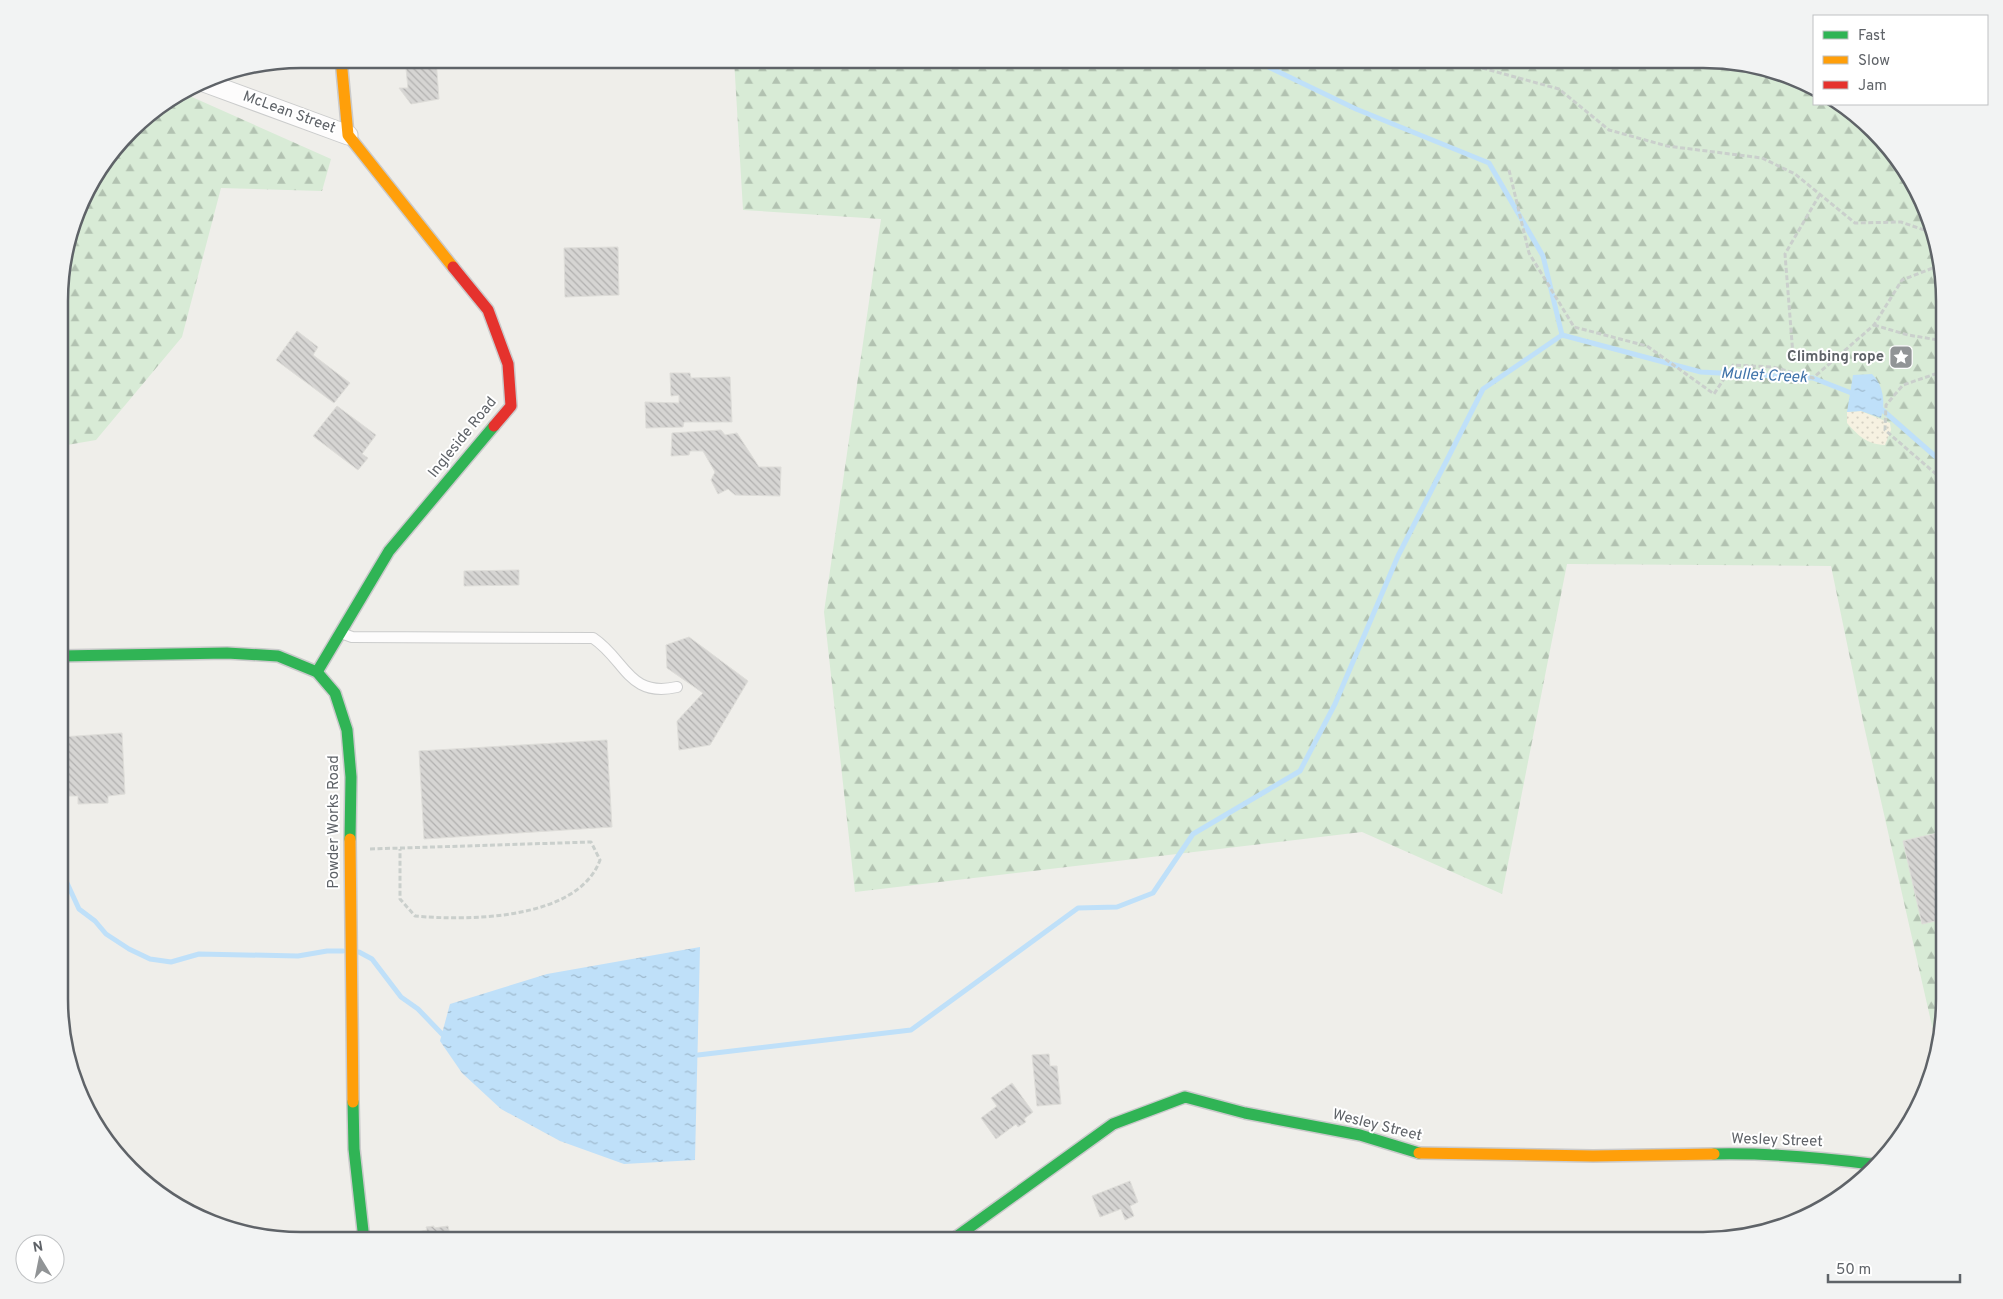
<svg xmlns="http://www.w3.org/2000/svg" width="2003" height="1299" viewBox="0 0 2003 1299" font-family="Overpass,sans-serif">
  <defs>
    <pattern id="forest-firs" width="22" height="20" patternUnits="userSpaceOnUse" patternTransform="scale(1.25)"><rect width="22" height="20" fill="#d8ebd6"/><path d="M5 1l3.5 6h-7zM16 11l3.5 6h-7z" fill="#b2c2b1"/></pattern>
    <pattern id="sand-dots" width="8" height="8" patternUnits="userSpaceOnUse" patternTransform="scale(1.25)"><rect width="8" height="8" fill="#f6f1e1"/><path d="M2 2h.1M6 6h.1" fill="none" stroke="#d5d1c4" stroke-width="1.8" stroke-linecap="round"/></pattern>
    <pattern id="water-ripples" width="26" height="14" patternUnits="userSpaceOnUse" patternTransform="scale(1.25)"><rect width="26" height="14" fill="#bfe0f9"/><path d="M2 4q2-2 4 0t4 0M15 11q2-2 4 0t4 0" fill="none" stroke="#9eb9cd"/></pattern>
    <pattern id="building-back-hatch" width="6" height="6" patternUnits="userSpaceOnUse" patternTransform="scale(1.25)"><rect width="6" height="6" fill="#d6d5d3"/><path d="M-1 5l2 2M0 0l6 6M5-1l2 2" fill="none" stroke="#b1b0af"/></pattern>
  </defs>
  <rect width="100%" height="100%" fill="#efeeea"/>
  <g fill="url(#forest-firs)">
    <polygon points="734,59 1703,59 1780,71 1814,88 1814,104 1841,104 1912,180 1944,285 1944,1014 1937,1048 1864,726 1831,566 1567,564 1502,894 1362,832 855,892 824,612 881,219 743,210"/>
    <polygon points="183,93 331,159 322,191 221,188 182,337 96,440 61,446 61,269 84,193 141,119"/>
  </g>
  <path fill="url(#sand-dots)" d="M1861 411 1890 423 1891 430 1885 445C1866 444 1859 436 1847 423V412Z"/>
  <g fill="url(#water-ripples)">
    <path d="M1872 374C1883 384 1886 403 1881 418L1861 411 1847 412 1853 375Z"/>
    <polygon points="700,947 695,1160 624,1164 560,1141 501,1109 462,1073 440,1041 450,1004 547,974"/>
  </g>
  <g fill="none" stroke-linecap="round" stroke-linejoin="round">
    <g stroke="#bfe0f9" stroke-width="5">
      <polyline points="1252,59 1356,109 1489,163 1543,256 1562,335"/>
      <polyline points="1562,335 1701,372 1813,378 1854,394"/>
      <polyline points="1879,407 1944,464"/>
      <polyline points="61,883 67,883 79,909 95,921 106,934 129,949 150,959 171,962 199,954 298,956 327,951 343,951"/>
      <polyline points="359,952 372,959 401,997 418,1009 442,1034"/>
      <polyline points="698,1055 911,1030 1078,908 1117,907 1153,893 1193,834 1300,771 1335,704 1398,556 1483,389 1562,335"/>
    </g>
  </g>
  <g fill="url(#building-back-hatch)" stroke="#deddd9">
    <polygon points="405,59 436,59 439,99 411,104 399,88 408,88"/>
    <polygon points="618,247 619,295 565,297 564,248"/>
    <polygon points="297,331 318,347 313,355 350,383 334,403 276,360"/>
    <polygon points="670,373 690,373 691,378 730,377 732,422 684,422 683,427 646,428 645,402 679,403 679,395 671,396"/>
    <polygon points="337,406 376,435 362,454 368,458 358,470 313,436"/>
    <polygon points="721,430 725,435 737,433 759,467 781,467 780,496 735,495 728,489 718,494 711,480 715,472 703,451 690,451 689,455 671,456 672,433"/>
    <polygon points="519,570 519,585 464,586 464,571"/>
    <polygon points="689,637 748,681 710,745 679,750 677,721 703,693 667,668 666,645"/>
    <polygon points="122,733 125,794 108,796 108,803 78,804 78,796 65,796 62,737"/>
    <polygon points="607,740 612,827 424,839 419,751"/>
    <polygon points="1942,832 1944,919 1922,924 1903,841"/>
    <polygon points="1049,1054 1050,1066 1057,1066 1061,1104 1037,1106 1032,1055"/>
    <polygon points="1012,1083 1033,1112 1024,1119 1026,1122 1018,1127 1016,1124 996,1139 981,1118 997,1106 991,1098"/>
    <polygon points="1130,1181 1138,1202 1130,1206 1134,1216 1125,1220 1121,1209 1100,1217 1092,1196"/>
    <polygon points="434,1226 434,1228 448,1226 451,1240 465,1237 465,1240 413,1240 412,1233 427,1230 426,1227"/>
  </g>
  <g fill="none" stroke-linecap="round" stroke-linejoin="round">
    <g stroke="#cbcccc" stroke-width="12">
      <path id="lane" d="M341 633 352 637 593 638C626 660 628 698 677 687"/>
    </g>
    <g stroke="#cbcccc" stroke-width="21">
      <polyline id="street" points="201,81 348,135"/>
    </g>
    <g stroke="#cacacb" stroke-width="14">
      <g id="fast">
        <polyline points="61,656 227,653 278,656 317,672 335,693 347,730 351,777 350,839"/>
        <polyline points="317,672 389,551 494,426"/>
        <polyline points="353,1102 354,1149 364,1240"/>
        <path d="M1714 1154C1767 1153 1818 1157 1871 1164"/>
        <polyline points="952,1240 1113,1124 1185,1097 1245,1113 1360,1135 1419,1153"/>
      </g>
    </g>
    <g stroke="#cacacb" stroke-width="14">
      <g id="slow">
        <polyline points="341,59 348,135 453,267"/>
        <polyline points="350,839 353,1102"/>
        <polyline points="1419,1153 1593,1156 1714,1154"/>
      </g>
    </g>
    <g stroke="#cacacb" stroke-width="14">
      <polyline id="jam" points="453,267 488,310 508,364 511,406 494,426"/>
    </g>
    <g stroke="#cacfcc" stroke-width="3" stroke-dasharray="5 2.5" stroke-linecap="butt">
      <polyline points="1312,59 1353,67 1393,60 1460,62 1559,89 1609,130 1667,146 1762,158 1795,174 1855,223 1901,222 1927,231"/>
      <polyline points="1509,170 1529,253 1574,327 1647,346 1714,394 1733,365 1773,367 1813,378 1874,325 1902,280 1938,266"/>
      <polyline points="1874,325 1908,335 1944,341"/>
      <polyline points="1793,355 1785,254 1820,194"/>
      <polyline points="1944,371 1903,385 1886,405 1885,430 1944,481"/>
      <path d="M370 849 591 842 600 860C578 920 469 921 415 916L400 899V849"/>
    </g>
    <use href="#lane" stroke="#fdfcfc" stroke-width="10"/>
    <use href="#street" stroke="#fdfcfc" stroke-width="19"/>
    <use href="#fast" stroke="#30b455" stroke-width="11"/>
    <use href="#slow" stroke="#ff9f0a" stroke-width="11"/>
    <use href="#jam" stroke="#e5322d" stroke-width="11"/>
  </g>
  <defs>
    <g id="sight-square" transform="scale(1.25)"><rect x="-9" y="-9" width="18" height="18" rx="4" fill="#919496" stroke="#fff"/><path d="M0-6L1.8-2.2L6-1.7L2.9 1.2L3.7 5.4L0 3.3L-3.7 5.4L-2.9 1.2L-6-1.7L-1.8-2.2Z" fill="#fff"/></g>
  </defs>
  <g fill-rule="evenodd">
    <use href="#sight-square" x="1901" y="357"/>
  </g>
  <g text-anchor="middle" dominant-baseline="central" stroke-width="4" stroke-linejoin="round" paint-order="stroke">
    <g font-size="15" fill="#5f6368" stroke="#fff">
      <text transform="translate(289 113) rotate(20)">McLean Street</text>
      <text transform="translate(463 438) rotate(-51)">Ingleside Road</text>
      <text transform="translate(334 822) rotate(-90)">Powder Works Road</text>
      <text transform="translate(1377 1126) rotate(14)">Wesley Street</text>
      <text transform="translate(1777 1141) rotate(2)">Wesley Street</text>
    </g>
    <g font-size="15" font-weight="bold" fill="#5f6368" stroke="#fff" text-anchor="end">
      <text x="1884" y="357">Climbing rope</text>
    </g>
    <g font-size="16" font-style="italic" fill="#4174aa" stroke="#fff">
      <text transform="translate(1764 376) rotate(3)">Mullet Creek</text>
    </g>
  </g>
  <path d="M0 0H2003V1299H0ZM301 68H1703A233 233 0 0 1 1936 301V999A233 233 0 0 1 1703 1232H301A233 233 0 0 1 68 999V301A233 233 0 0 1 301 68Z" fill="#f2f3f3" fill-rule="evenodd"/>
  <path fill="none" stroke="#5f6368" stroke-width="2.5" d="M301 68H1703A233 233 0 0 1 1936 301V999A233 233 0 0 1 1703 1232H301A233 233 0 0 1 68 999V301A233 233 0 0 1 301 68Z"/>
  <rect x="1813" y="15" width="175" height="90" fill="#ffffff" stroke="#bfc1c3"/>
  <rect x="1823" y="31" width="25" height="8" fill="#30b455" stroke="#bfc1c3"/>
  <text x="1858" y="40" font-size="15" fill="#5f6368">Fast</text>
  <rect x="1823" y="56" width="25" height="8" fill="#ff9f0a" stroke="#bfc1c3"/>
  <text x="1858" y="65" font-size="15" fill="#5f6368">Slow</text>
  <rect x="1823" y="81" width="25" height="8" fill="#e5322d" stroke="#bfc1c3"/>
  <text x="1858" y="90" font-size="15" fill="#5f6368">Jam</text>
  <g transform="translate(40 1259) rotate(350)"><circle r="24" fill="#ffffff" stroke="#bfc1c3"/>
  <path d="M0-4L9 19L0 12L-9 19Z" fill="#919496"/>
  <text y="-8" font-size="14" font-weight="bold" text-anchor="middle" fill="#5f6368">N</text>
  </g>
  <path d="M1828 1274v8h132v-8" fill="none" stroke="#5f6368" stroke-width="2.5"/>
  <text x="1836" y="1274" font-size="15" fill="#5f6368" stroke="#ffffff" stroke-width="4" paint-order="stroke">50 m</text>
</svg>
